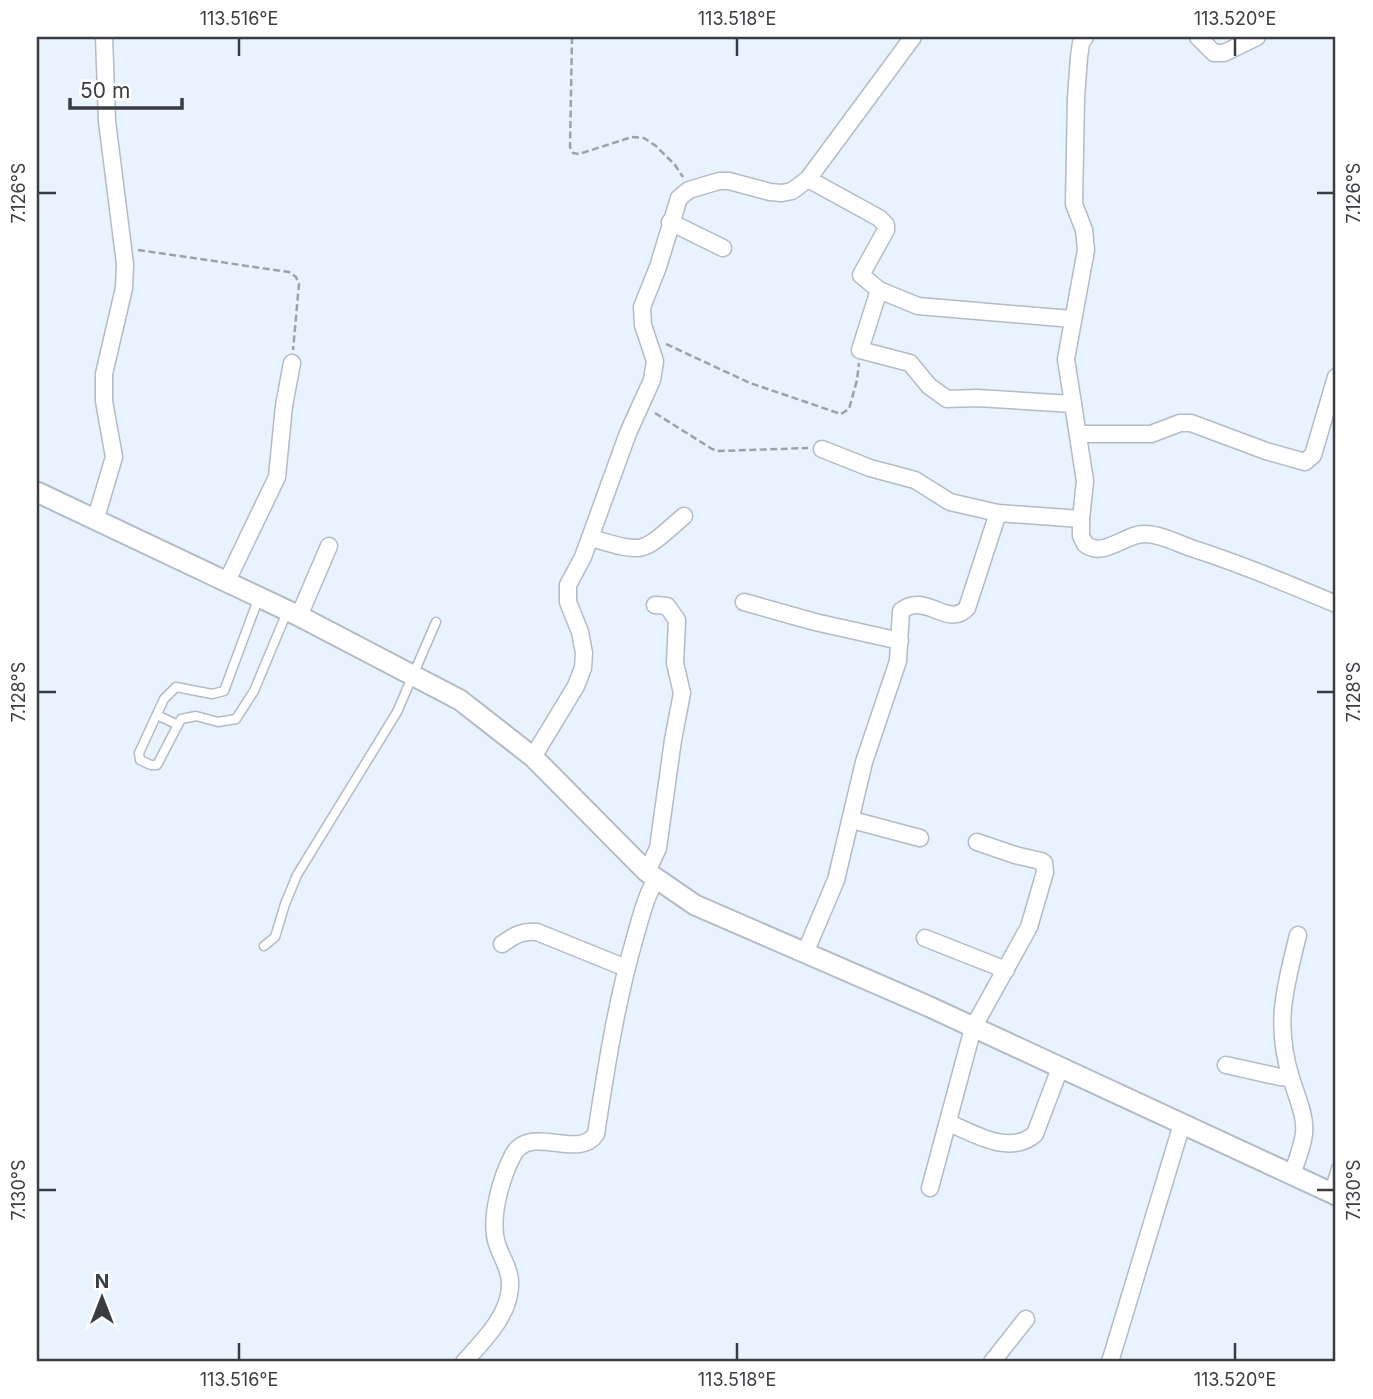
<svg xmlns="http://www.w3.org/2000/svg" width="1373" height="1399" viewBox="0 0 1373 1399" font-family="Inter,sans-serif">
  <rect width="100%" height="100%" fill="#e9f3fe"/>
  <g fill="none" stroke-linecap="round" stroke-linejoin="round">
    <g stroke="#b2bbc6" stroke-width="11">
      <g id="service">
        <polyline points="259,597 224,691 212,694 176,687 164,699 139,753 140,760 151,765 157,765 181,719 196,716 218,722 236,719 254,691 287,612"/>
        <polyline points="157,715 178,725"/>
        <polyline points="264,946 275,937 285,904 297,875 397,712 436,622"/>
        <polyline points="1329,1192 1336,1168"/>
      </g>
    </g>
    <g stroke="#b2bbc6" stroke-width="19">
      <g id="minor">
        <path d="M1085 37 1081 43 1079 57 1076 98 1074 204 1084 230 1086 250 1066 359 1085 481 1081 519V536L1085 544C1103 559 1126 533 1145 534 1160 534 1177 543 1191 548 1241 564 1288 584 1336 604"/>
        <polyline points="1198,37 1214,53 1224,53 1257,37"/>
        <polyline points="808,179 879,218 886,225 886,230 861,275 879,290 918,306 1072,319"/>
        <polyline points="670,222 723,248"/>
        <polyline points="879,290 860,350 910,363 929,386 947,399 977,398 1073,404"/>
        <polyline points="1079,434 1151,434 1180,423 1191,423 1266,451 1305,462 1313,455 1336,377"/>
        <polyline points="822,449 870,468 915,480 950,502 998,513 1081,519"/>
        <polyline points="96,518 114,457 104,401 104,374 124,288 125,264 107,121 104,37"/>
        <path d="M591 538C647 554 640 554 684 516"/>
        <polyline points="227,581 277,477 284,406 292,363"/>
        <polyline points="744,602 815,622 900,641"/>
        <polyline points="299,616 329,546"/>
        <polyline points="533,757 576,686 583,668 584,653 580,632 568,602 568,585 583,557 628,433 652,380 655,361 643,325 642,307 658,267 679,198 689,190 719,181 729,181 770,192 782,193 792,191 808,179 913,37"/>
        <polyline points="852,820 920,838"/>
        <polyline points="647,872 658,848 673,740 682,693 675,663 677,620 667,606 655,605"/>
        <polyline points="925,938 1006,970"/>
        <path d="M502 944C514 936 522 930 537 932L626 968"/>
        <path d="M805 953 836 880 864 762 898 661 901 611C925 591 948 629 967 608L998 513"/>
        <path d="M1226 1065 1280 1077 1291 1078C1307 1126 1310 1126 1292 1174"/>
        <path d="M1291 1078C1274 1023 1285 988 1298 935"/>
        <path d="M949 1123C975 1134 1010 1156 1035 1134L1060 1068"/>
        <polyline points="930,1188 973,1028 1029,927 1045,872 1044,863 1041,861 1015,855 977,842"/>
        <path d="M464 1362C483 1341 510 1315 510 1285 511 1270 501 1257 497 1244 489 1219 501 1178 513 1155 530 1123 578 1161 596 1134 606 1069 616 1004 634 941 640 920 645 898 656 879"/>
        <polyline points="992,1362 1026,1319"/>
        <polyline points="1110,1362 1182,1124"/>
      </g>
    </g>
    <g stroke="#b2bbc6" stroke-width="23">
      <polyline id="tertiary" points="37,492 299,616 460,700 533,757 647,872 695,905 930,1007 1336,1195"/>
    </g>
    <g stroke="#9ba2aa" stroke-width="2.5" stroke-dasharray="7 3.5" stroke-linecap="butt">
      <polyline points="572,37 570,147 573,153 579,154 632,137 644,138 656,146 675,165 683,177"/>
      <polyline points="138,250 289,272 296,277 299,284 293,350"/>
      <polyline points="666,344 750,383 841,414 849,409 857,380 859,363"/>
      <polyline points="655,413 712,449 719,451 808,448"/>
    </g>
    <use href="#service" stroke="#fff" stroke-width="8"/>
    <use href="#minor" stroke="#fff" stroke-width="16"/>
    <use href="#tertiary" stroke="#fff" stroke-width="19"/>
  </g>
  <path fill="none" stroke="#393d41" stroke-width="2.5" d="M239 38V56M737 38V56M1235 38V56M38 193H56M1317 193H1334M38 692H56M1317 692H1334M38 1190H56M1317 1190H1334M239 1343V1360M737 1343V1360M1235 1343V1360"/>
  <rect width="1373" height="1399" fill="none" stroke="#ffffff" stroke-width="77"/>
  <g transform="translate(102 1298)" stroke="#ffffff" stroke-width="5" paint-order="stroke">
  <path d="M0-5L12 26L0 18L-12 26Z" fill="#393d41"/>
  <text y="-10" font-size="19" font-weight="bold" text-anchor="middle" fill="#393d41">N</text>
  </g>
  <path d="M70 98v10h112v-10" fill="none" stroke="#393d41" stroke-width="3.5"/>
  <text x="80" y="98" font-size="21" fill="#393d41" stroke="#ffffff" stroke-width="5" paint-order="stroke">50 m</text>
  <rect x="38" y="38" width="1296" height="1322" fill="none" stroke="#393d41" stroke-width="2.5"/>
  <g font-size="18" text-anchor="middle" fill="#393d41">
    <text x="239" y="25">113.516°E</text>
    <text x="737" y="25">113.518°E</text>
    <text x="1235" y="25">113.520°E</text>
    <text transform="translate(19 193) rotate(-90)" y="6">7.126°S</text>
    <text transform="translate(1354 193) rotate(-90)" y="6">7.126°S</text>
    <text transform="translate(19 692) rotate(-90)" y="6">7.128°S</text>
    <text transform="translate(1354 692) rotate(-90)" y="6">7.128°S</text>
    <text transform="translate(19 1190) rotate(-90)" y="6">7.130°S</text>
    <text transform="translate(1354 1190) rotate(-90)" y="6">7.130°S</text>
    <text x="239" y="1386">113.516°E</text>
    <text x="737" y="1386">113.518°E</text>
    <text x="1235" y="1386">113.520°E</text>
  </g>
</svg>
